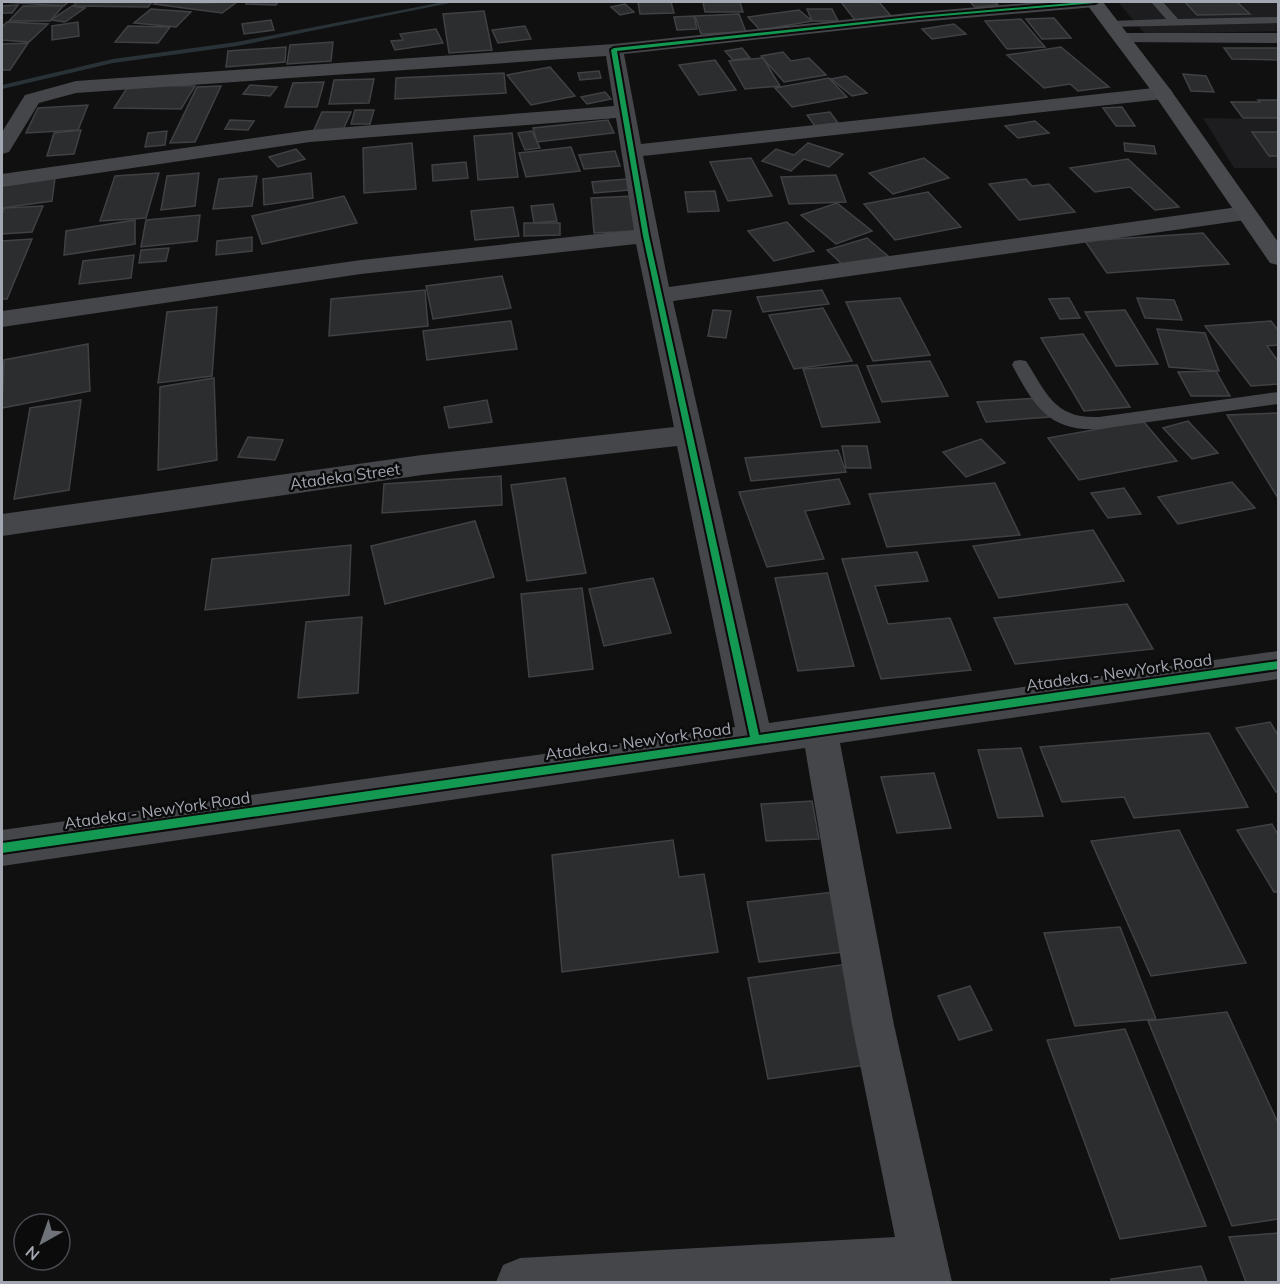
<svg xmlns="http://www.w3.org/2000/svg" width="1280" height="1284" viewBox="0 0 1280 1284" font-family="Mulish,sans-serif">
  <rect width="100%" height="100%" fill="#101011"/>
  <g fill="#1d1d1f">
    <polygon points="1118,2 1278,2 1278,31 1145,34"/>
    <polygon points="1203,118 1278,119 1278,168 1234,168"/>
  </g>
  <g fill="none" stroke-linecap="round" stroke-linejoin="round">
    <polygon fill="#293236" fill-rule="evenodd" points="443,2 455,2 237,46 113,63 2,89 2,85 113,59 237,42"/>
  </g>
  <g fill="#2c2d2e" stroke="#404144" stroke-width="1.5">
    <polygon points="2,2 68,2 64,6"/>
    <polygon points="77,2 152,2 148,7 73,6"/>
    <polygon points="158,2 203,3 237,2 222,13 154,4"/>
    <polygon points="247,2 278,2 276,5 246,4"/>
    <polygon points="638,2 671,2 674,13 640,14"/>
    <polygon points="703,2 740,2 743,12 705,12"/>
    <polygon points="841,2 879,2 892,17 855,20"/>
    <polygon points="970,2 995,2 998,5 975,7"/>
    <polygon points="1185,2 1237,2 1250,14 1197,15"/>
    <polygon points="625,4 634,12 620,15 611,7"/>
    <polygon points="18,5 12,13 2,13 2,6"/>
    <polygon points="23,6 63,6 50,21 9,21"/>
    <polygon points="72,6 85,8 65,22 51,20"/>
    <polygon points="151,9 191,12 176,27 134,23"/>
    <polygon points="807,9 832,9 838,21 812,21"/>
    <polygon points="799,10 812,21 760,30 748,17"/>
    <polygon points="484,11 492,50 449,53 443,14"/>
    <polygon points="739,14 746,32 701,34 695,16"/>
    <polygon points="694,16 697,29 677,30 674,17"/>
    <polygon points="1054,18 1071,38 1042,39 1026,19"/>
    <polygon points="1021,19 1045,47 1007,49 985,21"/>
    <polygon points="271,20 274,30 244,34 242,24"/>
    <polygon points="7,22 48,24 29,42 2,40 2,27"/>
    <polygon points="78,22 79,36 52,40 52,26"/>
    <polygon points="954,24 966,34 932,39 922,29"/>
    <polygon points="128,26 170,27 158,43 115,42"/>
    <polygon points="525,26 531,39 498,43 492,30"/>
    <polygon points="436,29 443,43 395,50 391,41 403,40 400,34"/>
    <polygon points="333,42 331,61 287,64 290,45"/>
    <polygon points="28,43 10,70 2,70 2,44"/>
    <polygon points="286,47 285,62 226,67 228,51"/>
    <polygon points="1061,47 1109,87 1078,91 1070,84 1044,88 1007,55"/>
    <polygon points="742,48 750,58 733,60 725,51"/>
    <polygon points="1224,48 1278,48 1278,60 1232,59"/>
    <polygon points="783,52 791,61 809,58 826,75 784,82 761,56"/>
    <polygon points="763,58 780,86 745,89 729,61"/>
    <polygon points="715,60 736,90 699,95 679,65"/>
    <polygon points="550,67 575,96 531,105 507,75"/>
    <polygon points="599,71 601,78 580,80 578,73"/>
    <polygon points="504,73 506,93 395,99 396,78"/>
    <polygon points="1183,74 1206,76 1214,92 1191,91"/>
    <polygon points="846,76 867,93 852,96 831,79"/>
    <polygon points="829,78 847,97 792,107 775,88"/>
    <polygon points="374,79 369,103 329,104 334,80"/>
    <polygon points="324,82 317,107 285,107 293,83"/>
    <polygon points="129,85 195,86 181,109 114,108"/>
    <polygon points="250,85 277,87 270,96 243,94"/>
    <polygon points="221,86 195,142 170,143 197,87"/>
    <polygon points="605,92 611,99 587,104 581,97"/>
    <polygon points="1258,100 1278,100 1278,118 1243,118 1231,102 1260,102"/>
    <polygon points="88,105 78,130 26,133 38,108"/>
    <polygon points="1122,107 1135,126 1116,126 1103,108"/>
    <polygon points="355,110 374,110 370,124 351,124"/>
    <polygon points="322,112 351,112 342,132 313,132"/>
    <polygon points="830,112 838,123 815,126 807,115"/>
    <polygon points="230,120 254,121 248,130 225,129"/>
    <polygon points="608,120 614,133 537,142 533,128"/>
    <polygon points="1035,121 1049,133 1018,138 1005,126"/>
    <polygon points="81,130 74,154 47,156 54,133"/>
    <polygon points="167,131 165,145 145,147 148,133"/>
    <polygon points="532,131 540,148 525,150 518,133"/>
    <polygon points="1252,132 1278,132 1278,156 1269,156"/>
    <polygon points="512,133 518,177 478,180 474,136"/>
    <polygon points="412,143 416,189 364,193 363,148"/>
    <polygon points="808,143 843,154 829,167 804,159 791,171 762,161 776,149 794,155"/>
    <polygon points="1124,143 1154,146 1156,154 1125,151"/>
    <polygon points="571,147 580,171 526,177 519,153"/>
    <polygon points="296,149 305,159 278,167 269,157"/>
    <polygon points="615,151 620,166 584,169 579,155"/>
    <polygon points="751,158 772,196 728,201 710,162"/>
    <polygon points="924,158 949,178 893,194 869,173"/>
    <polygon points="1128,159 1179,207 1155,210 1130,187 1095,192 1070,168"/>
    <polygon points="466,162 468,178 433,181 432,165"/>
    <polygon points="159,173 146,218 100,221 115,176"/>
    <polygon points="199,173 195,206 161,210 167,176"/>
    <polygon points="311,173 313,198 264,205 263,179"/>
    <polygon points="836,175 846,202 789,204 781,177"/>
    <polygon points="257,176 252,206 213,209 219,179"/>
    <polygon points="55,178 52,201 2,208 2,185"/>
    <polygon points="638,178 641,189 594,193 592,182"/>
    <polygon points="1026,179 1032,186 1049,184 1075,212 1019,220 989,184"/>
    <polygon points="715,191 719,211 688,212 685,192"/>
    <polygon points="928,192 961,227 895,240 864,204"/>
    <polygon points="344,196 357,223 262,244 252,216"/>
    <polygon points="634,196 639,231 594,233 591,198"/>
    <polygon points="837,203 872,231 836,244 801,215"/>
    <polygon points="553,204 557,221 534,223 531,206"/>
    <polygon points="43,206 32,232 2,234 2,214 4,208"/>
    <polygon points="513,207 519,236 475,240 471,211"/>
    <polygon points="200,215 197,241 141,247 146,220"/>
    <polygon points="135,220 135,244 64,255 66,231"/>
    <polygon points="787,222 814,251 774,261 748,231"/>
    <polygon points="524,223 560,223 560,235 524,236"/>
    <polygon points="1203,233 1229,264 1107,273 1085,241"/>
    <polygon points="252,237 252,251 216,255 217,241"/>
    <polygon points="867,238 888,256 847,269 827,250"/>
    <polygon points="32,239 7,299 2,299 2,241"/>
    <polygon points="169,248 166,261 139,263 141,250"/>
    <polygon points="134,255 131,278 79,284 83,261"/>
    <polygon points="502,276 511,308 433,319 426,286"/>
    <polygon points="425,290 428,326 329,336 331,299"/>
    <polygon points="822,290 829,304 763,312 757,297"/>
    <polygon points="900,298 930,355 873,361 846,302"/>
    <polygon points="1069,298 1080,318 1060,319 1049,299"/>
    <polygon points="1137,298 1174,300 1182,320 1145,318"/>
    <polygon points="217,307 212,376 158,383 167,312"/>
    <polygon points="823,308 852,361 794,369 769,315"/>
    <polygon points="713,310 731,311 726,338 708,336"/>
    <polygon points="1125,310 1158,364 1116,366 1085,312"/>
    <polygon points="511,321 517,349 427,360 423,331"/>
    <polygon points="1271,321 1278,330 1278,345 1267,346 1278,361 1278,384 1251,386 1205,326"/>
    <polygon points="1157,329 1205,333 1219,371 1169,367"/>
    <polygon points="1083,334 1130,407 1084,411 1041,338"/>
    <polygon points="88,344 90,391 2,408 4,360"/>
    <polygon points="930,361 948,396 882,402 867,366"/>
    <polygon points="857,365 880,422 822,427 803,369"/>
    <polygon points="1216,371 1230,396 1191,396 1178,372"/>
    <polygon points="214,378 217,460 158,470 160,387"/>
    <polygon points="1039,398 1049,417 986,422 977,402"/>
    <polygon points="81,400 69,490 14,499 30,408"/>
    <polygon points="487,400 492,422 449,428 444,407"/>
    <polygon points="1278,413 1278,498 1227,415"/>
    <polygon points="1143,421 1177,461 1079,480 1048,438"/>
    <polygon points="1188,421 1218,453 1192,459 1163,428"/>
    <polygon points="248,437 283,440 275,460 238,457"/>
    <polygon points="981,439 1005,463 966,477 943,452"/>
    <polygon points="842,446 867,446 871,468 846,468"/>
    <polygon points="838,450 846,472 751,481 745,458"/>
    <polygon points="501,476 502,505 382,513 384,484"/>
    <polygon points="565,478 586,573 527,581 511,485"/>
    <polygon points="839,479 850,504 805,511 824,559 767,567 739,492"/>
    <polygon points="1232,482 1255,508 1178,524 1158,497"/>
    <polygon points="995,483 1020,535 887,547 869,494"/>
    <polygon points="1124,488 1141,514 1108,518 1091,493"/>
    <polygon points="475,521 494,577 385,604 371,546"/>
    <polygon points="1093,530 1124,581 999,598 973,546"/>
    <polygon points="351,545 349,595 205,610 212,559"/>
    <polygon points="917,552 928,581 875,586 888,624 950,618 971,670 881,679 842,559"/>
    <polygon points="827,573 854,666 798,671 775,578"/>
    <polygon points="653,578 671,633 604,646 589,589"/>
    <polygon points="582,588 593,669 529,677 521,594"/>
    <polygon points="1127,604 1153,649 1015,664 994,618"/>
    <polygon points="362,617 358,693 298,698 306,622"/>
    <polygon points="1270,722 1278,735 1278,792 1276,792 1236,728"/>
    <polygon points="1209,733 1248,807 1134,818 1124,797 1062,802 1040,747"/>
    <polygon points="1021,748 1043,816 998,818 978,750"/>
    <polygon points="934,773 951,828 897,833 881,777"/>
    <polygon points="812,801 819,839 766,841 761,804"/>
    <polygon points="1272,824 1278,835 1278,892 1274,892 1237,830"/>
    <polygon points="1179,830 1246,963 1151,976 1091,841"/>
    <polygon points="673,840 679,877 704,874 718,952 562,972 552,855"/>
    <polygon points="843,891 859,950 759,962 747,902"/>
    <polygon points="1120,927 1156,1019 1075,1026 1044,933"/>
    <polygon points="848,964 874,1064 768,1079 748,978"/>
    <polygon points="970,986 992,1030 959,1040 938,996"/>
    <polygon points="1227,1012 1278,1123 1278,1219 1232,1226 1148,1021"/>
    <polygon points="1125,1029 1206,1226 1120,1239 1047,1040"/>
    <polygon points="1278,1233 1278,1282 1246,1282 1229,1237"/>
    <polygon points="1201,1266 1207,1282 1112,1282 1111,1279"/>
  </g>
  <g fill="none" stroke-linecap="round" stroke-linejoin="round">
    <g fill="#444649" fill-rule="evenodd">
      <polygon points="1151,2 1163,2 1178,19 1278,17 1278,23 1111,27 1105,24 1111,21 1166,19"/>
      <path d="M1020 360 1026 361C1047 394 1055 419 1099 417L1278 392V404L1099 429C1048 432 1034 405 1012 365L1014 361Z"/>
    </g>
    <g fill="#444649" fill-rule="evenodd">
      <polygon points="1039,2 1104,2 1101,6 1095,7 919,22 624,54 641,144 1163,87 1170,89 1173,93 1170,97 1163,99 643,156 669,287 1245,206 1253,208 1256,213 1253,218 1245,220 673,301 769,723 1278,651 1278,679 840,743 894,1025 952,1282 496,1282 503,1265 520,1258 895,1237 852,1025 805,748 2,866 2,830 735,727 677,446 422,475 2,536 2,514 422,455 674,427 636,244 361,274 2,327 2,311 361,260 634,230 616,118 310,142 2,187 2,174 310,130 614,106 606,56 76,93 39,103 9,152 2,154 2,132 25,95 76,81 614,44 919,12"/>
      <polygon points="1122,33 1278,33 1278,43 1116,42 1113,38 1116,34"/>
    </g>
    <polygon fill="#484a4d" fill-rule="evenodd" points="1085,2 1103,2 1170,89 1278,242 1278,265 1270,263 1156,97"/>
    <g stroke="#0b0b0c" stroke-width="4">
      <polygon id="cycleway" points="1084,2 1097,2 1095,3 919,18 617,51 649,236 759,735 1278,661 1278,669 2,853 2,843 750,737 643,236 611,50 614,48 919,16"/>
    </g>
    <use href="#cycleway" fill="#139951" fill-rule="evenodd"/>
  </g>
  <g text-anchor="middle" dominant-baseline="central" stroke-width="5" stroke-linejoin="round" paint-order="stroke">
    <g font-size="16" fill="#a2a7b1" stroke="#0b0b0c">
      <text transform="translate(345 476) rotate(-8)">Atadeka Street</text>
      <text transform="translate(1119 672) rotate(-8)">Atadeka - NewYork Road</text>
      <text transform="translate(638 741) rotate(-8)">Atadeka - NewYork Road</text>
      <text transform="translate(157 810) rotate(-8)">Atadeka - NewYork Road</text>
    </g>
  </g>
  <rect width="1280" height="1284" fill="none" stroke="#a2a7b1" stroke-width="6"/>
  <g transform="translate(42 1242) rotate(220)"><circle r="28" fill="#0b0b0c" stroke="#47494e" stroke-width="1.5"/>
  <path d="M0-4.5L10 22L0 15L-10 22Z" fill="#6f7279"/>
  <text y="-9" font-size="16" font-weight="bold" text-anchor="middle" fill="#a2a7b1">N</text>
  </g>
</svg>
